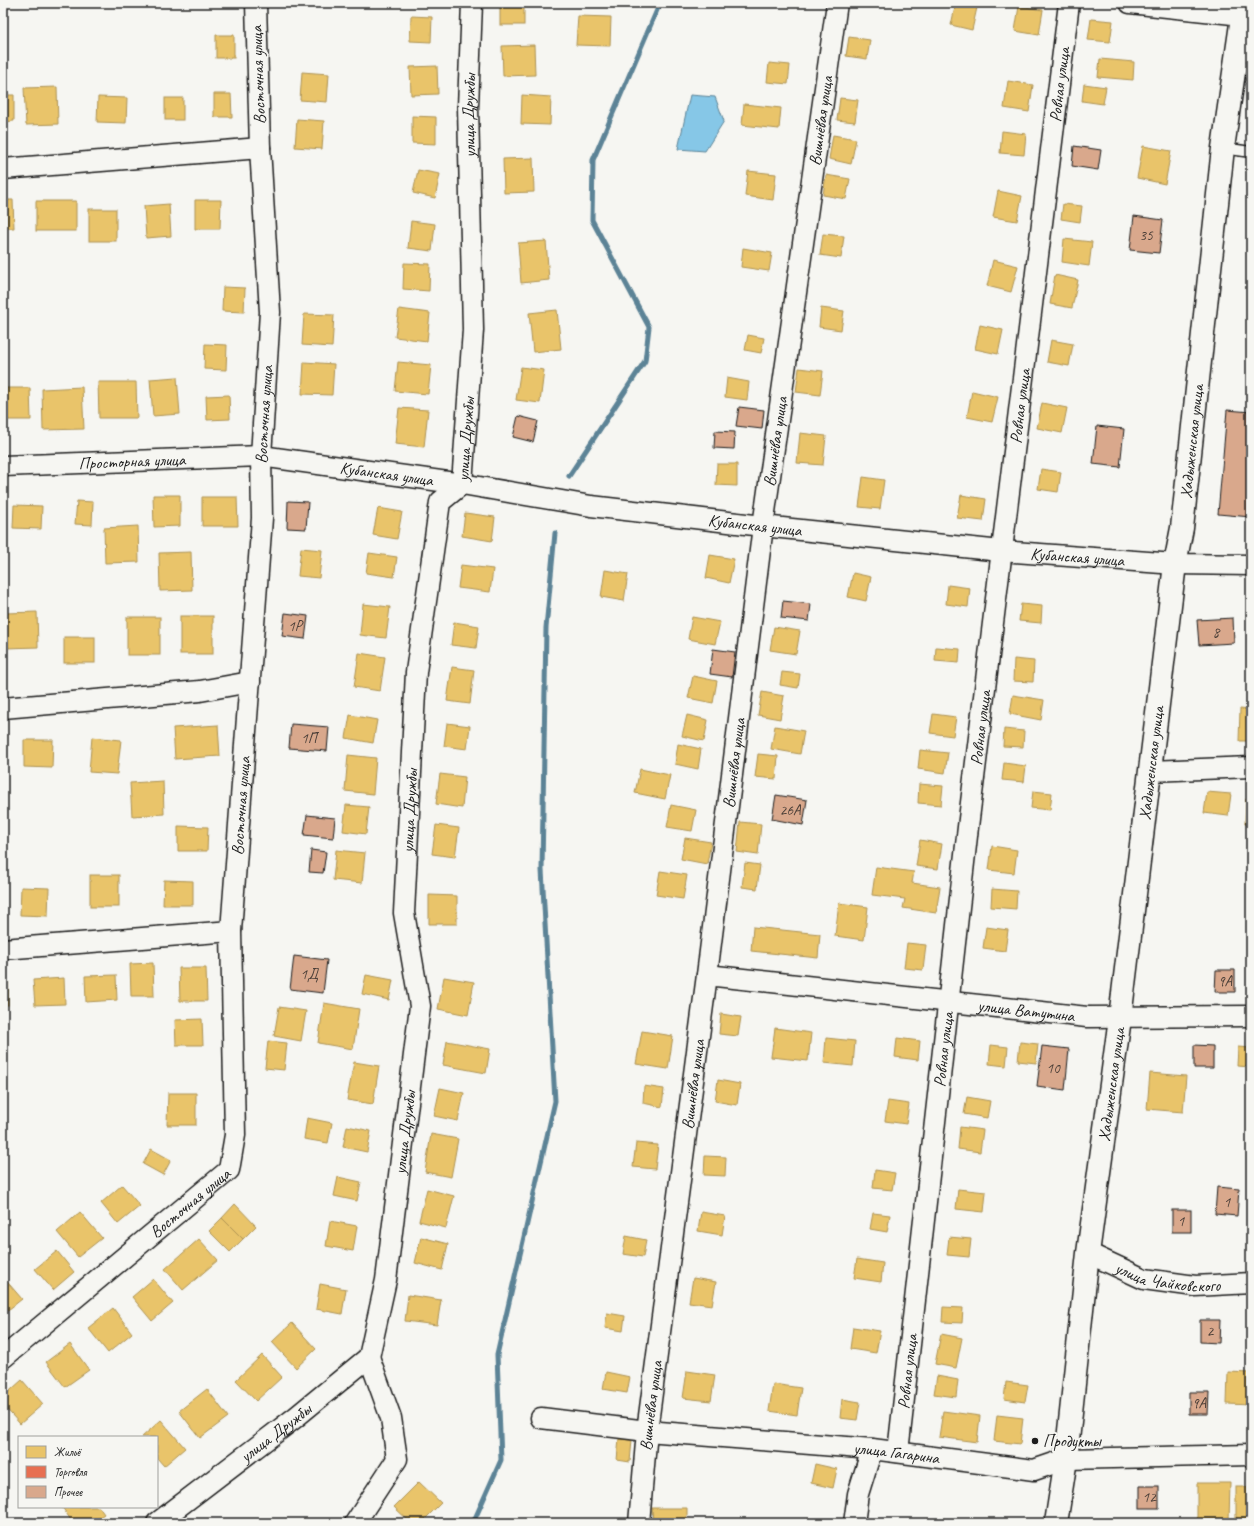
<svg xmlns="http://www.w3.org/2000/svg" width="1254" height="1526" viewBox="0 0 1254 1526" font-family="Caveat,sans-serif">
  <rect width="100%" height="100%" fill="#f6f6f2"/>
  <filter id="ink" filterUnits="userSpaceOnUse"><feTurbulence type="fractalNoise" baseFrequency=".025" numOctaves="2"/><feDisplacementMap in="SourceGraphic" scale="8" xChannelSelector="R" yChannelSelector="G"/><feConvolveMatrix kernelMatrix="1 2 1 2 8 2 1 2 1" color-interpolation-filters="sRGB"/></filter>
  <g filter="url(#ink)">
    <polygon fill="#86c7e7" stroke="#5c8396" points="690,95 715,97 724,121 705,151 678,149"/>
    <g fill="#e9c46a" stroke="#ac9253">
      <rect x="500" y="3" width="24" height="22"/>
      <polygon points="776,3 792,3 791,6"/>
      <polygon points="956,3 978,3 972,30 951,25"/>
      <polygon points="1019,6 1043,10 1039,35 1015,31"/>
      <polygon points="411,16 432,17 431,42 410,41"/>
      <polygon points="578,16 611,17 610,46 576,45"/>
      <polygon points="1091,19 1113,21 1110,42 1088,40"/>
      <rect x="216" y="35" width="18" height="23"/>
      <polygon points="849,37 870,40 867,59 846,56"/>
      <polygon points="534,45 535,75 503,76 502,46"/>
      <polygon points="1100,59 1134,62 1133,80 1098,77"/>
      <polygon points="769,63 790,65 788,84 767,82"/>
      <polygon points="437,66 438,94 411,95 410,67"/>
      <polygon points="302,72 329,74 327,102 300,100"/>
      <polygon points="1008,81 1033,85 1029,112 1004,108"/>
      <polygon points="1084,84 1106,87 1103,104 1082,101"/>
      <polygon points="57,87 58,124 26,125 24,88"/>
      <polygon points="214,94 231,94 232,117 214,117"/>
      <polygon points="3,95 14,95 14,121 3,122"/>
      <polygon points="522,95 551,97 550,125 521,124"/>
      <polygon points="98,97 127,98 126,123 97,122"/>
      <rect x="165" y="98" width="18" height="22"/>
      <polygon points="840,98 858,100 855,122 837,120"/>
      <polygon points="744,104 781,108 779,129 742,125"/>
      <polygon points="412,116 436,117 436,144 412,143"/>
      <polygon points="297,119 324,121 322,149 295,147"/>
      <polygon points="1002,131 1026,134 1024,155 1000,153"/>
      <polygon points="833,135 856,139 851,164 829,159"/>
      <polygon points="1143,146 1171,151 1165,184 1137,178"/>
      <polygon points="533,158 534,192 504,193 503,159"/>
      <polygon points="418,170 440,174 435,198 413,193"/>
      <polygon points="748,171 776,174 773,200 745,196"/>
      <polygon points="826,175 850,179 846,199 823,195"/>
      <polygon points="998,191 1022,196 1017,221 993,217"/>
      <polygon points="3,200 13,200 14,228 3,228"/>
      <polygon points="195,200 221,200 220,229 195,229"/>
      <rect x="36" y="201" width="40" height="30"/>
      <polygon points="169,204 171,236 146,238 144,206"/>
      <polygon points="1063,204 1082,206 1080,222 1061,219"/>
      <rect x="89" y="209" width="27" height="32"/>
      <polygon points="411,221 435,224 432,251 408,248"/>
      <polygon points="823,234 844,236 841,258 820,255"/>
      <polygon points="1064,239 1092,242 1089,266 1062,262"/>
      <polygon points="546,241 549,280 521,283 518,243"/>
      <polygon points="743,248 772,253 769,271 741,267"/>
      <polygon points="993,260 1018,266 1011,292 987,286"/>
      <polygon points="404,263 430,264 429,291 403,289"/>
      <polygon points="1055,275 1078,280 1072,308 1050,304"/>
      <polygon points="223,287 245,288 244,312 222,311"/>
      <polygon points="821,308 844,311 841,330 819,327"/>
      <polygon points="399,309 430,313 427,341 395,337"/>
      <polygon points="557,310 561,349 533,352 529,313"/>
      <polygon points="304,314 334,315 332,347 302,345"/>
      <polygon points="980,325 1003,330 998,354 975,349"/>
      <polygon points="748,335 764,338 761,353 745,350"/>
      <polygon points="1051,340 1073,344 1069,366 1047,362"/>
      <polygon points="205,344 227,345 226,370 204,369"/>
      <polygon points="304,362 334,364 332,395 302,394"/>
      <polygon points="398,362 431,365 428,394 395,391"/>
      <polygon points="521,367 544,370 540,403 516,400"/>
      <polygon points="799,368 823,371 820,395 796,392"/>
      <polygon points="177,377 180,414 153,416 150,379"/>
      <polygon points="727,378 749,382 747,400 725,397"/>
      <polygon points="98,382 136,382 137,418 99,418"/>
      <polygon points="82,387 84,429 43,430 42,389"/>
      <polygon points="3,388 30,388 31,420 3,420"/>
      <polygon points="972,391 998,397 992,422 967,417"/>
      <polygon points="229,395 230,419 207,420 206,396"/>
      <polygon points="1042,403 1067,408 1062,433 1037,428"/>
      <polygon points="399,408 428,410 424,447 395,444"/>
      <polygon points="800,433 826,436 823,465 797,463"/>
      <polygon points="717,464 737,464 737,486 716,485"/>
      <polygon points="1041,469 1061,472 1058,492 1038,489"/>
      <polygon points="863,477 884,480 880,509 859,507"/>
      <polygon points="153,495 180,495 180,526 154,527"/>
      <polygon points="961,495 986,499 983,521 957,518"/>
      <polygon points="202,497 237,497 238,526 202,526"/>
      <polygon points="77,501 93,502 92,525 75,524"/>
      <polygon points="14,505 42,506 41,529 13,528"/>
      <polygon points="378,508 402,512 397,539 373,535"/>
      <polygon points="465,513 495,517 492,541 462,536"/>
      <polygon points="138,526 139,562 105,563 104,528"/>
      <polygon points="301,548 322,550 319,578 298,576"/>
      <polygon points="191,552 192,590 160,591 159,553"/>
      <polygon points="369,553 397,557 394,577 366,573"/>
      <polygon points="710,555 734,559 729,583 706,578"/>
      <polygon points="461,565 493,569 490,592 458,588"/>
      <polygon points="605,570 628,574 624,601 601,597"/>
      <polygon points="853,573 871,577 866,601 848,597"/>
      <polygon points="948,585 970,588 968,607 946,604"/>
      <polygon points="363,604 390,607 386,638 360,635"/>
      <polygon points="1021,604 1042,606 1041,623 1019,621"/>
      <polygon points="37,612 38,647 6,648 5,613"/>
      <rect x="180" y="616" width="33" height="38"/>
      <rect x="127" y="617" width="33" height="38"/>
      <polygon points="692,617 720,622 715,644 688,639"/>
      <polygon points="454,622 479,626 476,648 451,645"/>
      <polygon points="774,627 800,631 796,654 770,650"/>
      <rect x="64" y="637" width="31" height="26"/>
      <polygon points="936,647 960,649 959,663 935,661"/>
      <polygon points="359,653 385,657 380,691 354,687"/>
      <polygon points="1014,659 1034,661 1033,682 1013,681"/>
      <polygon points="452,667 474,670 470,704 447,701"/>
      <polygon points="782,672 800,674 798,688 780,685"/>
      <polygon points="693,676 717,681 713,703 688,698"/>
      <polygon points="762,692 784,696 780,719 758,715"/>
      <polygon points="1013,695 1044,700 1041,720 1010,714"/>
      <polygon points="1240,709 1251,710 1251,741 1239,741"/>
      <polygon points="933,714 956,717 953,736 930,733"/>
      <polygon points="350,715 377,720 373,743 346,738"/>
      <polygon points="687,715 708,720 704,741 682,736"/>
      <polygon points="447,723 470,726 467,749 444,746"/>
      <polygon points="218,725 220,756 175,759 173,728"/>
      <polygon points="775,726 804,731 800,754 771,749"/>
      <polygon points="1004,729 1024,731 1023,747 1003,746"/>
      <polygon points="92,737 121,740 117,774 89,772"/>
      <polygon points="24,740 53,740 52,768 24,767"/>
      <polygon points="678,744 701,749 698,769 675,764"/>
      <polygon points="920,750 948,753 945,773 918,769"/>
      <polygon points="758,754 778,756 776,779 755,777"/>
      <polygon points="348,755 376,758 373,794 345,791"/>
      <polygon points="1004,763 1026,766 1024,782 1002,780"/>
      <polygon points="640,769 670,775 665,799 635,793"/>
      <polygon points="440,774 465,777 462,808 436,804"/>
      <polygon points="163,781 164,814 132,816 130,783"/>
      <polygon points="919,784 943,786 941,805 918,803"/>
      <polygon points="1033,791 1052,793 1050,810 1031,808"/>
      <polygon points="1207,792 1231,794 1228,816 1204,813"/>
      <polygon points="1246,799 1251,799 1251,824 1245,824"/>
      <polygon points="346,805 369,807 366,834 343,831"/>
      <polygon points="671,805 696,810 692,831 667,827"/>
      <polygon points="740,822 761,824 758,855 737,852"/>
      <polygon points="436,825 459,828 455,857 432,854"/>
      <polygon points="178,826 208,827 207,851 178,851"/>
      <polygon points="685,838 711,842 707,864 681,859"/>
      <polygon points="920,840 942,844 938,869 916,866"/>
      <polygon points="992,846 1017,850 1014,873 989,870"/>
      <polygon points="336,850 365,853 362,883 333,880"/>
      <polygon points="745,863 760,865 757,889 742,887"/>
      <polygon points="876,867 914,872 912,883 940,887 936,913 903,908 905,899 872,895"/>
      <polygon points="660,871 687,875 683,899 656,895"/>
      <rect x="90" y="875" width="29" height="32"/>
      <polygon points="164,880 193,881 193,905 163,905"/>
      <polygon points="21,887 49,888 48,916 20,915"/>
      <polygon points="992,889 1017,891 1016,909 991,907"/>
      <polygon points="429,895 457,896 457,924 429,924"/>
      <polygon points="839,903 868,907 864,940 835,936"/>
      <polygon points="753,927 820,934 818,958 751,951"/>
      <polygon points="986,927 1008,930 1005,951 983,948"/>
      <polygon points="907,943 926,945 923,970 904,968"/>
      <polygon points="153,963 154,996 131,996 130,964"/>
      <polygon points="179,968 206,968 207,1001 180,1001"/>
      <polygon points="116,975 117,1000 86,1002 85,976"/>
      <polygon points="366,975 393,980 389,1000 362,994"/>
      <polygon points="444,977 474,982 468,1015 438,1009"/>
      <polygon points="64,978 65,1004 35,1005 33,980"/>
      <rect x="3" y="980" width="5" height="25"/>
      <polygon points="324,1003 359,1009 353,1049 318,1043"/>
      <polygon points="279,1007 306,1011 301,1041 274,1036"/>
      <polygon points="721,1014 741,1017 738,1036 719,1034"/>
      <polygon points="202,1019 203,1045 176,1045 175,1020"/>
      <polygon points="775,1028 811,1033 808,1061 771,1057"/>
      <polygon points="642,1031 673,1036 668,1069 636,1064"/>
      <polygon points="826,1038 855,1041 853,1066 824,1063"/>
      <polygon points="897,1038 920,1041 918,1060 895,1057"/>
      <polygon points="268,1041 287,1043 284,1070 265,1068"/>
      <polygon points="447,1041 490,1049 486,1073 443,1065"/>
      <polygon points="1020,1042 1038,1044 1036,1063 1018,1061"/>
      <polygon points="991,1045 1008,1047 1006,1066 989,1064"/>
      <polygon points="1238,1047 1251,1048 1251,1067 1237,1066"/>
      <polygon points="354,1062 379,1066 373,1104 347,1100"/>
      <polygon points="1150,1073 1186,1076 1183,1112 1147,1109"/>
      <polygon points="718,1080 740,1084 737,1105 715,1101"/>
      <polygon points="644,1086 664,1089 662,1107 643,1103"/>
      <polygon points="440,1088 464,1093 458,1121 434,1116"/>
      <polygon points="168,1093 196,1093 196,1125 167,1125"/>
      <polygon points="967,1097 990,1101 987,1118 964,1114"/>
      <polygon points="888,1101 909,1104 906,1124 885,1121"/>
      <polygon points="307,1118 332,1123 328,1143 304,1139"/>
      <polygon points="347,1126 371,1131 367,1152 343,1147"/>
      <polygon points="960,1127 983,1130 980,1152 958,1149"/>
      <polygon points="431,1134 458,1139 451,1177 425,1172"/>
      <polygon points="636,1143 658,1145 655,1169 633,1167"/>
      <polygon points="151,1149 171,1160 163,1175 143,1164"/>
      <polygon points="705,1156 726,1157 725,1176 704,1175"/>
      <polygon points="875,1170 895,1173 892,1190 873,1188"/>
      <polygon points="338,1177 361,1182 357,1201 334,1196"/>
      <polygon points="122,1185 140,1206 118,1224 101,1203"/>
      <polygon points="427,1189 454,1196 446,1228 419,1221"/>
      <polygon points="958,1189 986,1192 984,1212 956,1209"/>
      <polygon points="235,1204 256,1226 243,1239 222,1218"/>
      <polygon points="80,1212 102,1238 78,1257 57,1232"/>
      <polygon points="701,1212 725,1216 722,1235 698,1231"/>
      <polygon points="873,1213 890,1215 887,1232 870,1229"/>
      <rect x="1248" y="1213" width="3" height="22"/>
      <polygon points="222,1218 243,1239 230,1252 209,1231"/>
      <polygon points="330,1221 357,1226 353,1251 326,1246"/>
      <polygon points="626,1236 646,1240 643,1257 623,1254"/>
      <polygon points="421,1237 448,1244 442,1270 415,1263"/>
      <polygon points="949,1237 971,1239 969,1257 947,1255"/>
      <polygon points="199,1239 218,1260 183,1290 165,1269"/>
      <polygon points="57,1251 74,1272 53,1290 35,1269"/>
      <polygon points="857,1259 883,1263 881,1282 854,1278"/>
      <polygon points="3,1277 22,1299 3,1314"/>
      <polygon points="693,1278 716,1282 712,1305 689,1302"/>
      <polygon points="153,1279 173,1303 152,1321 132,1297"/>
      <polygon points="320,1284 346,1289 342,1314 316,1309"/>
      <polygon points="408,1295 441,1300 437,1325 405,1321"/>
      <polygon points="943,1307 963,1308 962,1323 942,1322"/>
      <polygon points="113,1308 132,1333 108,1353 88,1328"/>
      <polygon points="607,1313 625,1316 623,1331 605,1328"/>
      <polygon points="292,1323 316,1349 296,1368 272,1342"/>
      <polygon points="853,1327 880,1331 876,1353 850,1349"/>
      <polygon points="941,1334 962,1338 956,1368 935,1364"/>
      <polygon points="70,1344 89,1370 65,1387 46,1362"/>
      <polygon points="262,1355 282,1377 256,1401 236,1380"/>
      <polygon points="687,1371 715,1375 711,1401 683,1398"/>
      <polygon points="606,1372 630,1377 627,1393 603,1389"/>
      <polygon points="1228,1372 1251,1373 1251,1405 1227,1404"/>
      <polygon points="937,1376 958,1380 956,1397 934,1394"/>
      <polygon points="22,1380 43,1404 20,1424 3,1405 3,1397"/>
      <polygon points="1006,1382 1028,1385 1025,1402 1004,1399"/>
      <polygon points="773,1384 801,1388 797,1415 769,1411"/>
      <polygon points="207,1389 228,1417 200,1438 179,1411"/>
      <polygon points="842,1399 860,1402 857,1420 840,1418"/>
      <polygon points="943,1411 980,1416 977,1442 939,1437"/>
      <polygon points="997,1415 1023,1418 1020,1444 994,1441"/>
      <polygon points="161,1420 185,1448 164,1466 157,1458 157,1437 142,1437"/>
      <polygon points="619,1439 632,1440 630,1462 617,1460"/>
      <polygon points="815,1464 837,1469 833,1488 811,1483"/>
      <polygon points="419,1482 441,1503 421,1523 411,1523 394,1507"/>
      <polygon points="1197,1483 1230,1483 1229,1521 1197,1521"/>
      <rect x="1236" y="1487" width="15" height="36"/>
      <polygon points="62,1507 99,1507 104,1514 91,1523 73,1523"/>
      <polygon points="652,1508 687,1508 687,1523 653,1523"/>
      <polygon points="43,1518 47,1523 37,1523"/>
    </g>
    <polygon fill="#e76f51" stroke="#aa5641" points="1251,277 1251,307 1247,306"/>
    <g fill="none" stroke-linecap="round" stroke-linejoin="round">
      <g stroke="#5c8396" stroke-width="5">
        <polyline points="569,476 645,361 649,327 592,220 593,160 660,3"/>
        <polyline points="473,1523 501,1460 497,1355 555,1101 542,870 546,628 555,533"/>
      </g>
    </g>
    <g fill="#d9a88c" stroke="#1c1c1c">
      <polygon points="1074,146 1101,150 1098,170 1072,166"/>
      <polygon points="1134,216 1163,220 1159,253 1130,250"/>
      <polygon points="739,407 764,410 762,429 736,426"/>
      <polygon points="1227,410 1251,412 1251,517 1218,514"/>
      <polygon points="518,416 538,421 533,442 513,437"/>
      <polygon points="1097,426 1124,429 1120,467 1093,464"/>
      <polygon points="715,431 735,432 734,449 714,448"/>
      <polygon points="288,501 308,502 306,529 287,528"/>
      <polygon points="783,601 811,604 809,621 781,618"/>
      <polygon points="285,613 308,616 305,639 282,636"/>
      <polygon points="1233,618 1234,643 1199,645 1197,620"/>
      <polygon points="713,649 735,652 732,677 710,674"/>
      <polygon points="291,724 329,727 327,751 289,748"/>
      <polygon points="776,795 807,800 803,825 772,819"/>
      <polygon points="307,815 335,818 333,838 304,835"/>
      <polygon points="311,850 326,852 323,873 309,872"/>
      <polygon points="294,956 327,960 323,993 290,989"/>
      <polygon points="1216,970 1235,970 1235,992 1215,992"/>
      <polygon points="1194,1045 1213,1046 1213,1068 1194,1068"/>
      <polygon points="1042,1046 1069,1049 1065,1090 1037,1086"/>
      <polygon points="1217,1187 1239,1189 1237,1216 1215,1214"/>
      <rect x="1172" y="1210" width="19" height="22"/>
      <polygon points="1200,1320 1220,1320 1219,1343 1200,1342"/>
      <polygon points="1189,1392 1209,1392 1208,1414 1189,1414"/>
      <rect x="1140" y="1486" width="19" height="22"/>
    </g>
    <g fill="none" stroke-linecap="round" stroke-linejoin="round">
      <g stroke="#1c1c1c" stroke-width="13">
        <polyline id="service" points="1223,148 1251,152"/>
      </g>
      <g stroke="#1c1c1c" stroke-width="23">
        <g id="minor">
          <polyline points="1130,3 1242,15"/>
          <polyline points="3,169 260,148"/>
          <path id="s1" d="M3 466 261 456 462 484 591 506 763 526 1001 551 1175 564 1251 565"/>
          <polyline points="3,708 200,691 250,682"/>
          <polyline points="1151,771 1251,767"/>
          <polyline points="3,949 231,931"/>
          <path id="s2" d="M707 975 1087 1017 1251 1016"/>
          <path id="s3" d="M1088 1253 1144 1279 1195 1286 1251 1283"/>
          <path id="s4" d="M3 1358 229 1170 235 1135 231 931 262 518 261 456 270 312 260 148 256 3"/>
          <path id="s5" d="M541 1418 647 1431 872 1449 1034 1470 1066 1459 1251 1455"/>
          <path id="s6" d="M898 1452 968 827 1069 3"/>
          <path id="s7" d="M157 1523 296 1417 369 1357 386 1280 420 1006 404 913 416 672 440 502 462 484 473 330 468 107 472 3"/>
          <polyline points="355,1523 397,1459 391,1418 369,1357"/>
          <path id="s8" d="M639 1523 647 1431 707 975 763 526 837 3"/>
          <polyline points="854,1523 858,1494 872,1449"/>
        </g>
      </g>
      <g stroke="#1c1c1c" stroke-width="25">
        <g id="secondary">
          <path id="s9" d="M1056 1523 1066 1459 1088 1253 1120 1018 1175 564 1182 528 1223 148 1244 3"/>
        </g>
      </g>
      <use href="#service" stroke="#f6f6f2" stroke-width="10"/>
      <use href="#minor" stroke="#f6f6f2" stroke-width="20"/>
      <use href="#secondary" stroke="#f6f6f2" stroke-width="22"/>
    </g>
  </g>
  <circle fill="#1c1c1c" stroke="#f6f6f2" stroke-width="1.5" cx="1035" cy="1441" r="4"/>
  <g text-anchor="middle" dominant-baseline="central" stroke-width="4" stroke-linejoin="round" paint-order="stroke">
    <g font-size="15" fill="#4b3f38">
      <text x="1146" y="235">35</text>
      <text x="295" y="626">1Р</text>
      <text x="1216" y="632">8</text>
      <text x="309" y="738">1П</text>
      <text x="790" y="810">26А</text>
      <text x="309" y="974">1Д</text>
      <text x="1225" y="981">9А</text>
      <text x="1053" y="1068">10</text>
      <text x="1227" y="1202">1</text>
      <text x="1181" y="1221">1</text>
      <text x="1210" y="1331">2</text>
      <text x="1199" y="1403">9А</text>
      <text x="1149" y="1497">12</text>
    </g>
    <g font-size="17" fill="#1c1c1c" stroke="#f6f6f2">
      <text transform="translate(258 75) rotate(-92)">Восточная улица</text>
      <text stroke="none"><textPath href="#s6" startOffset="1377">Ровная улица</textPath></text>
      <text stroke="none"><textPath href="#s7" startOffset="1529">улица Дружбы</textPath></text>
      <text stroke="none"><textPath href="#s8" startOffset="1414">Вишнёвая улица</textPath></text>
      <text stroke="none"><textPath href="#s6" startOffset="1053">Ровная улица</textPath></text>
      <text stroke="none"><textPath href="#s4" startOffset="1051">Восточная улица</textPath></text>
      <text stroke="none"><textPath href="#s7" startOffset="1205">улица Дружбы</textPath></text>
      <text stroke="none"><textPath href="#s8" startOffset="1090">Вишнёвая улица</textPath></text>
      <text stroke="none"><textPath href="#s9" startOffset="1090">Хадыженская улица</textPath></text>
      <text stroke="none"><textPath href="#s1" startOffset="129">Просторная улица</textPath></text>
      <text stroke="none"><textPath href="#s1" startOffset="385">Кубанская улица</textPath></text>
      <text stroke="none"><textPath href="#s1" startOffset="757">Кубанская улица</textPath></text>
      <text stroke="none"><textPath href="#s1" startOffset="1081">Кубанская улица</textPath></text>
      <text stroke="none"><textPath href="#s6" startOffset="729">Ровная улица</textPath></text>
      <text stroke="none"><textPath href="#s8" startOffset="766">Вишнёвая улица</textPath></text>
      <text stroke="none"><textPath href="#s9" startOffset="766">Хадыженская улица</textPath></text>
      <text stroke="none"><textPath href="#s4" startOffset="659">Восточная улица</textPath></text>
      <text stroke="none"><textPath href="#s7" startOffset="821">улица Дружбы</textPath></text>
      <text stroke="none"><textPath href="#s2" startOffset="321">улица Ватутина</textPath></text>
      <text stroke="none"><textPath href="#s6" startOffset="405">Ровная улица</textPath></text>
      <text stroke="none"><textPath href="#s8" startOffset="442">Вишнёвая улица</textPath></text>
      <text stroke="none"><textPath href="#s9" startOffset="442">Хадыженская улица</textPath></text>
      <text stroke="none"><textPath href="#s7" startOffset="497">улица Дружбы</textPath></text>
      <text stroke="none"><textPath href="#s4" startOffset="243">Восточная улица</textPath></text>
      <text stroke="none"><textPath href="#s3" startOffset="85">улица Чайковского</textPath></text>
      <text stroke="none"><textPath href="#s6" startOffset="81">Ровная улица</textPath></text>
      <text stroke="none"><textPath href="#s8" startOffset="118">Вишнёвая улица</textPath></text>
      <text stroke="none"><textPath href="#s7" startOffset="149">улица Дружбы</textPath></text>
      <text stroke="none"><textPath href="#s5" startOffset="357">улица Гагарина</textPath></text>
    </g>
    <g font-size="17" fill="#1c1c1c" stroke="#f6f6f2" text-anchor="start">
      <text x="1043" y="1441">Продукты</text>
    </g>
  </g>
  <rect width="1254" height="1526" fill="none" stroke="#f6f6f2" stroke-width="16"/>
  <rect x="8" y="8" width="1238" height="1510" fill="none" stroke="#1c1c1c" stroke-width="1.5" filter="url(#ink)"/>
  <rect x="18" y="1436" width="140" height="72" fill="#f6f6f2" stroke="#9f9f9c"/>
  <rect x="26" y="1446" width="20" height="12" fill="#e9c46a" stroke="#9f9f9c"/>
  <text x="54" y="1456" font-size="12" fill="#1c1c1c">Жильё</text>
  <rect x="26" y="1466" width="20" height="12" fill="#e76f51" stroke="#9f9f9c"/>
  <text x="54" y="1476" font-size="12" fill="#1c1c1c">Торговля</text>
  <rect x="26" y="1486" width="20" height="12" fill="#d9a88c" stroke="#9f9f9c"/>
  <text x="54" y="1496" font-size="12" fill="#1c1c1c">Прочее</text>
</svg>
